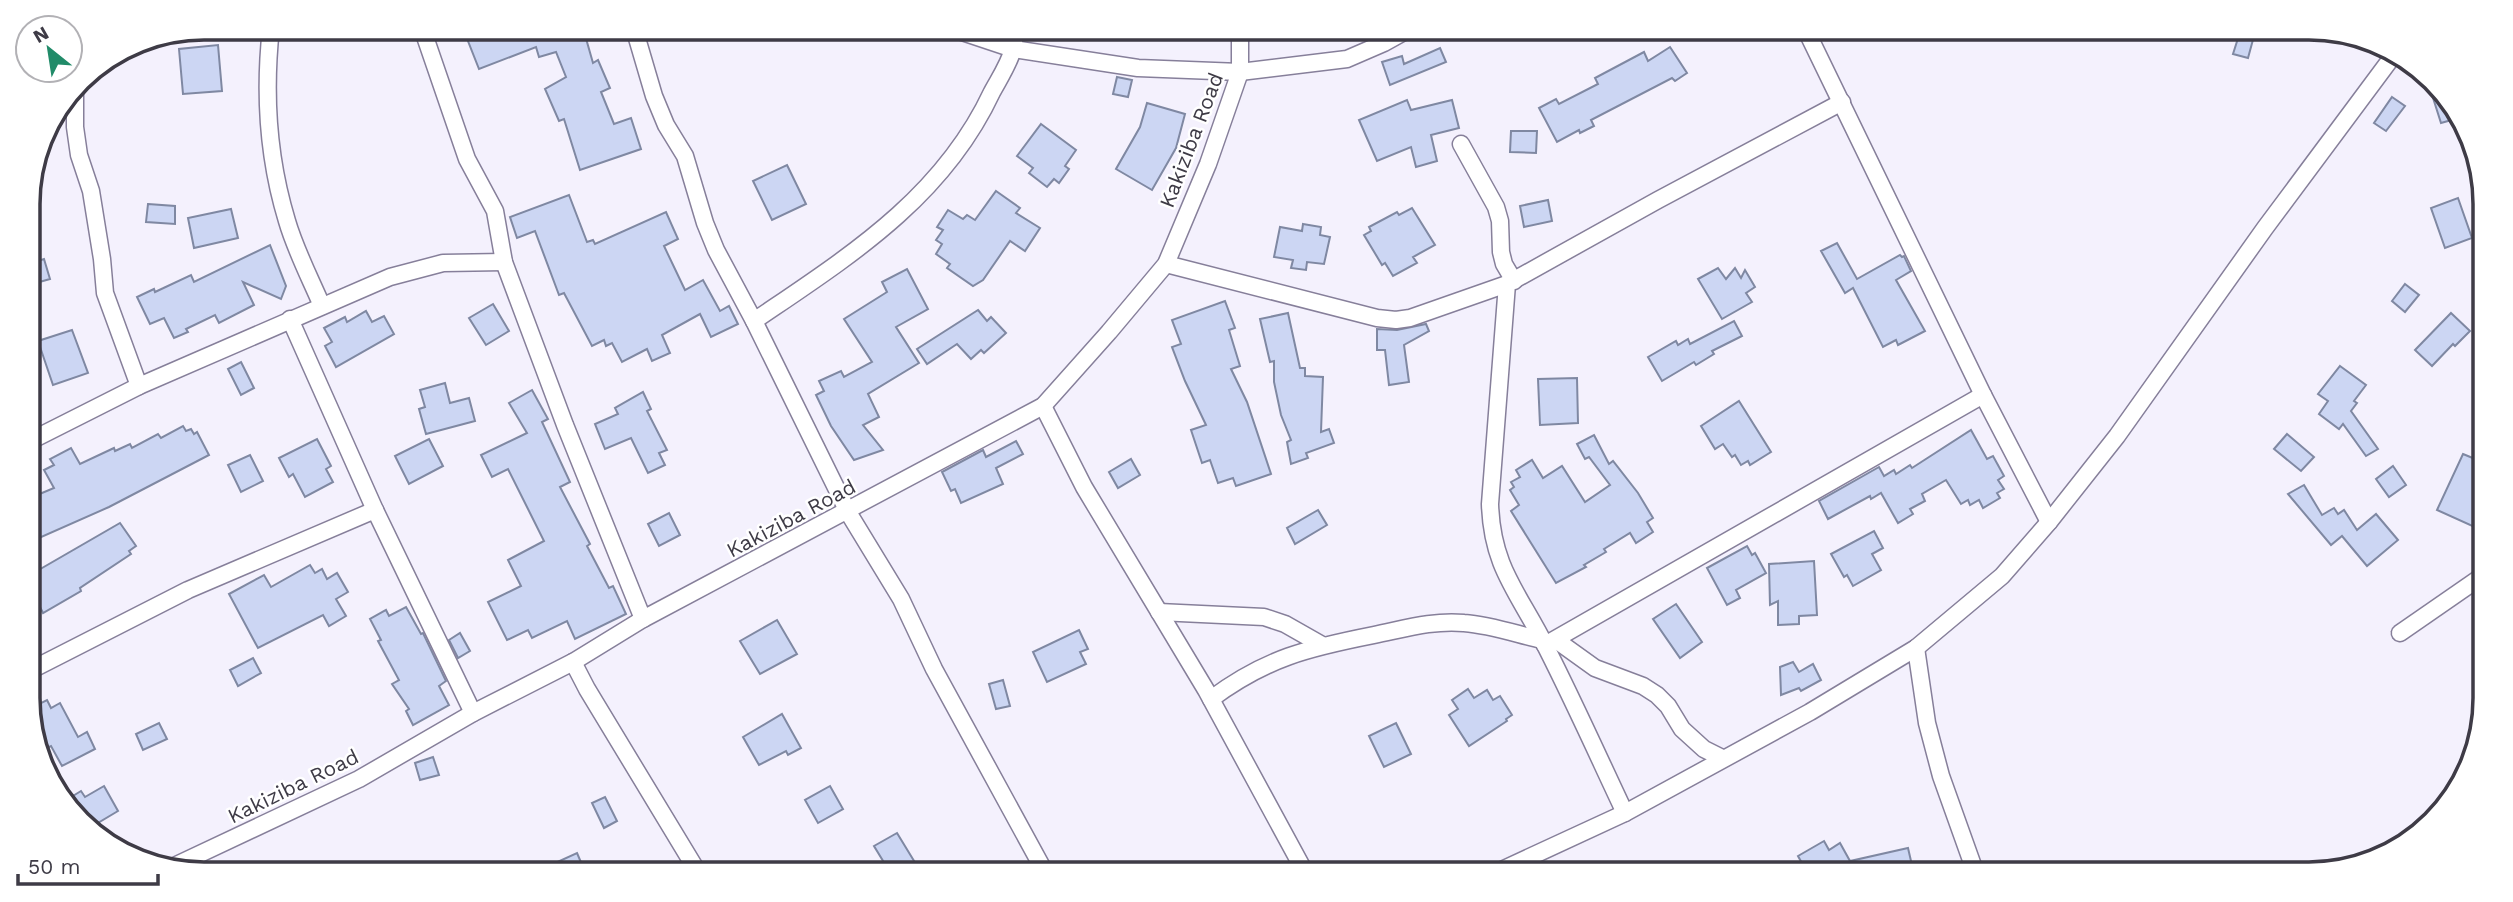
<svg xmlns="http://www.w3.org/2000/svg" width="2513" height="902" viewBox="0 0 2513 902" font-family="'Work Sans',sans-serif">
  <rect width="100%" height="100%" fill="#f4f1fd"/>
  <g fill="#ccd6f3" stroke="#7f88a2" stroke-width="2">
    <polygon points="484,28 487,35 504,28 583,28 593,63 598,60 610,88 601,92 614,124 631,118 641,149 580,170 564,119 559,121 545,89 566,77 556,52 539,57 536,47 479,69 466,36"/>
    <polygon points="2240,32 2254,36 2248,58 2233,54"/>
    <polygon points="218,45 222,91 183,94 179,49"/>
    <polygon points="1670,47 1687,73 1675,81 1672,78 1591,120 1594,126 1580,133 1579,130 1557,142 1539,108 1556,99 1559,104 1598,84 1595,78 1644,52 1648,61"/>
    <polygon points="1440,48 1446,62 1390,85 1382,62 1402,56 1404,64"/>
    <polygon points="1117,77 1132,80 1128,97 1113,94"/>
    <polygon points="2430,81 2441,88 2455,119 2441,123 2428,82"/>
    <polygon points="2392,97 2405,106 2386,131 2374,123"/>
    <polygon points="1407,100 1411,110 1452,100 1459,128 1431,135 1437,161 1416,167 1411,147 1377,161 1359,120"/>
    <polygon points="1147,103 1185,114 1176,148 1152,190 1116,169 1140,127"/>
    <polygon points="1041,124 1076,150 1065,166 1069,169 1059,183 1054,179 1047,187 1029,173 1033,168 1017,156"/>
    <polygon points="1511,131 1537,131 1536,153 1510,152"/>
    <polygon points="787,165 806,204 772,220 753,181"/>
    <polygon points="996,191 1020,208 1016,213 1040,228 1025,251 1010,241 983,280 973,286 947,268 950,264 936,254 942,244 936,240 943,230 937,227 948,210 963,219 967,215 975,220"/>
    <polygon points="569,195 587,242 593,240 595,244 666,212 678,239 664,246 685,290 703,280 720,311 729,306 738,324 711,337 700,314 662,335 670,353 652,361 647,349 622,362 612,343 606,346 604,340 592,346 564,293 559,295 535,231 517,238 510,217"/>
    <polygon points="2458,198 2472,238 2445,248 2431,208"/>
    <polygon points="1548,200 1552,221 1524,227 1520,206"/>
    <polygon points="148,204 175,206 175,224 146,222"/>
    <polygon points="1412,208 1435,245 1413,257 1417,263 1393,276 1385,263 1382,265 1364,235 1371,231 1369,227 1397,212 1399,215"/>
    <polygon points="231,209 238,238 194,248 188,218"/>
    <polygon points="1303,224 1321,227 1320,235 1330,237 1324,264 1307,262 1306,270 1291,268 1293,260 1274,257 1280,227 1302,231"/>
    <polygon points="1837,243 1857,279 1900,255 1902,257 1904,256 1911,271 1896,280 1925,331 1898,345 1896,340 1883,347 1853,288 1845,293 1821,251"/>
    <polygon points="270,245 286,286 281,299 243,282 254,305 219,323 215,315 186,329 188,332 174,338 164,318 150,324 137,297 154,289 155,292 191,275 194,282"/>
    <polygon points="44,259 50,279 29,285 29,264"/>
    <polygon points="1718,268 1726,279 1735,268 1741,278 1745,270 1755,287 1746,293 1752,302 1722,319 1698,279"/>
    <polygon points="907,269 928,309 896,327 919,363 868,394 879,417 863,425 883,450 854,460 831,426 816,395 824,391 819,381 841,371 844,377 872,362 844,319 887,292 882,282"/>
    <polygon points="2405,284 2419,295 2405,312 2392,301"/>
    <polygon points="1225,301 1235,328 1229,330 1240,366 1231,369 1247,402 1271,474 1236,486 1233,478 1218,483 1210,460 1202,463 1191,430 1206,425 1185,381 1172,347 1181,344 1172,320"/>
    <polygon points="493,304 509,331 486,345 469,318"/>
    <polygon points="978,310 987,321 991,317 1006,333 984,353 981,350 971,359 957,344 927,364 917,349"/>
    <polygon points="366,311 372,322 384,316 394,334 336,367 325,346 332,342 324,328 345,317 347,322"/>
    <polygon points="1288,313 1300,368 1305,368 1305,376 1323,377 1321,432 1329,429 1334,443 1306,453 1308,458 1291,464 1287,442 1291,440 1281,415 1274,382 1274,361 1270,362 1260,319"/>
    <polygon points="2451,313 2470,331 2455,346 2453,344 2432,366 2415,350"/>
    <polygon points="1734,321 1742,336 1712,351 1714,354 1696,365 1694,362 1662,381 1648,357 1676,341 1678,345 1688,339 1690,344"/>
    <polygon points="1426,324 1429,331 1404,345 1409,382 1389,385 1385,350 1377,350 1377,329 1397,330"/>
    <polygon points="72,330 88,373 53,385 38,341"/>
    <polygon points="241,362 254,388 241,395 228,369"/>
    <polygon points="2340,366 2366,385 2354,401 2357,403 2351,411 2378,449 2366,456 2343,424 2339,429 2319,414 2328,401 2318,394"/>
    <polygon points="1577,378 1578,423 1540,425 1538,379"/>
    <polygon points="445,383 450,403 469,398 475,421 426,434 419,409 425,407 420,390"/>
    <polygon points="532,390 548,419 542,422 570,482 560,487 590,544 587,546 609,588 613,586 626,614 575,639 567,621 532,638 528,630 507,640 488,602 521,586 508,560 544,541 508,469 492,477 481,455 527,433 509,403"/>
    <polygon points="643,392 651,409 647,411 667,450 659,453 665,465 648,473 631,438 605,449 595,424 618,414 615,408"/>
    <polygon points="1739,401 1771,452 1750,465 1748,461 1741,465 1735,455 1732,457 1723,444 1715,449 1701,426"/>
    <polygon points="183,426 186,431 191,429 194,434 197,432 209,455 109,507 30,542 30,498 54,488 44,470 54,465 50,459 71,448 80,464 114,448 115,451 130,444 132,448 158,434 161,438"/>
    <polygon points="1971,430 1987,459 1993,456 2004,476 1998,480 2004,489 1997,493 2000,498 1983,508 1979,500 1970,505 1968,500 1961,504 1946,480 1922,494 1925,501 1910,509 1913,514 1898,523 1881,493 1871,499 1870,496 1828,519 1819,501 1879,467 1884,476 1894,470 1896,474 1910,465 1912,468"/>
    <polygon points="2287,434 2314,457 2301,471 2274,449"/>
    <polygon points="1594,435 1609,464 1613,461 1638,493 1653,518 1647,522 1653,532 1636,543 1630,533 1604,549 1606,552 1584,565 1586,567 1556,583 1511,511 1519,505 1510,490 1514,487 1511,482 1520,477 1516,470 1532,460 1543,478 1562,466 1585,502 1610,485 1589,457 1585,459 1577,444"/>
    <polygon points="317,439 331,466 326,469 333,482 305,497 293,474 289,477 279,458"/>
    <polygon points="429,439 443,466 409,484 395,456"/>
    <polygon points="1016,441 1023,454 996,468 1003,484 961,503 955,489 951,491 942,472 983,450 986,457"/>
    <polygon points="2463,454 2480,461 2479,529 2437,510"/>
    <polygon points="250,455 263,481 241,492 228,465"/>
    <polygon points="1131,459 1140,475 1118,488 1109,472"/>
    <polygon points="2393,466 2406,485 2389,497 2376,479"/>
    <polygon points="2304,485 2322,515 2334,508 2338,514 2344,510 2357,530 2376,514 2398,540 2367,566 2342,536 2331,545 2288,494"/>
    <polygon points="1318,510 1327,525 1295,544 1287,528"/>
    <polygon points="669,513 680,535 659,546 648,524"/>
    <polygon points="120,523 136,546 129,551 131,554 80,588 81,591 43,613 40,607 31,613 30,575"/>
    <polygon points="1874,531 1883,548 1872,554 1881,570 1853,586 1847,575 1844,577 1831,554"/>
    <polygon points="1747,546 1752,555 1755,553 1766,573 1736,590 1740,598 1727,605 1707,568"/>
    <polygon points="1814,561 1817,615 1799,616 1799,624 1778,625 1778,601 1770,605 1769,564"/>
    <polygon points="310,565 315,573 322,569 327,579 337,573 348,592 336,599 346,616 329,626 323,615 258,648 229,594 264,575 271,587"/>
    <polygon points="1676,604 1702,642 1680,658 1653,619"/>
    <polygon points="406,607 421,634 423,633 446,681 439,686 449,705 413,725 406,711 409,709 392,684 399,680 378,641 381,640 370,619 386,610 389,616"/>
    <polygon points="777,620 797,654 760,674 740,641"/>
    <polygon points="1079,630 1088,649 1080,652 1086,664 1047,682 1033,652"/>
    <polygon points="460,633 470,651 458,658 449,640"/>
    <polygon points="253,658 261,673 238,686 230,670"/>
    <polygon points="1793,662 1799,672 1813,664 1821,680 1801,691 1799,688 1781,695 1780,667"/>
    <polygon points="1003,680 1010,706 996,709 989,684"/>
    <polygon points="1468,689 1474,698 1487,690 1493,700 1500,696 1512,715 1506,719 1507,721 1469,746 1449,715 1458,709 1452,700"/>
    <polygon points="47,700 51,708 60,703 78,737 87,732 95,749 62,766 51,746 41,751 31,732 31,708"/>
    <polygon points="782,714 801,748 788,755 786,751 759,765 743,737"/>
    <polygon points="159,723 167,739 143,750 136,734"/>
    <polygon points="1396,723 1411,754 1384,767 1369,736"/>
    <polygon points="433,757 439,775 420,780 415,763"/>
    <polygon points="104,786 118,811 91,827 72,814 67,804 70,802 68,799 81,791 85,797"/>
    <polygon points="830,786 843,809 818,823 805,800"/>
    <polygon points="605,797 617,821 604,828 592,803"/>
    <polygon points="897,833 922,874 891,874 874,846"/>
    <polygon points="1824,841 1829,850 1840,843 1850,861 1908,848 1914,874 1808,874 1798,856"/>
    <polygon points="577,853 586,874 531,874"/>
  </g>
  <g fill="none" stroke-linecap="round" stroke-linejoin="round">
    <g stroke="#867f9a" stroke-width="19">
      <g id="street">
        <path d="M271 28C264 92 268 159 287 221 295 249 310 278 322 306"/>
        <polyline points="422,28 467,159 495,211 504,262 565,425 643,619"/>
        <polyline points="634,28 654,96 666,125 685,156 705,223 716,250 754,321 848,512 901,599 934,669 1046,874"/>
        <polyline points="950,28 1013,49 1138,68 1240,72 1347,59 1384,43 1411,28"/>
        <polyline points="1805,28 1983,395 2049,522"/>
        <polyline points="75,89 75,127 79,155 91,191 102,259 105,293 139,386"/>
        <polyline points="1461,144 1496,207 1500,221 1501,252 1504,264 1514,281"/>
        <polyline points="1166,264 1377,318 1396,320 1410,318 1507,284 1658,200 1842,102"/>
        <path d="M1507 284 1490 504C1492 568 1519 593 1546 647 1574 702 1599 758 1625 813"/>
        <polyline points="290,319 375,510 473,713"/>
        <path d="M754 321C848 257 942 199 992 92 999 79 1009 64 1013 49 1015 43 1014 35 1014 28"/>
        <polyline points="1043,406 1084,487 1206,690 1306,874"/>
        <polyline points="30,441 139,386 390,277 443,263 504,262"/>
        <polyline points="1159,612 1264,617 1285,624 1322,645"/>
        <polyline points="2400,633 2478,579"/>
        <polyline points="1556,640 1595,668 1643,686 1657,695 1668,706 1682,729 1704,749 1722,758"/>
        <polyline points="1545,645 1983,395"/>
        <polyline points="1916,648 1927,723 1941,776 1976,874"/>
        <polyline points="573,662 587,689 699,874"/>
        <polyline points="31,670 188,590 375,510"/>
        <path d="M1211 699C1266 658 1308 648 1374 635 1404 629 1433 620 1464 623 1491 625 1516 634 1542 640"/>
        <polyline points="170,868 359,779 473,713 573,662 643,619 1043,406 1109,332 1166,264 1208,164 1240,72 1240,28"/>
        <polyline points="1493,874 1625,813 1810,712 1916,648 2002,576 2049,522 2117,436 2265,228 2393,56"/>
      </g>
    </g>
    <use href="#street" stroke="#fff" stroke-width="16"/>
  </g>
  <g text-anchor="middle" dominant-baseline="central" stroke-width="5" stroke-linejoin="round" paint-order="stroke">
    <g font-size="21" fill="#3e3b46" stroke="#fff">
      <text transform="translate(1191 140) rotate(-69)">Kakiziba Road</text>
      <text transform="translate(791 518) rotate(-28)">Kakiziba Road</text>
      <text transform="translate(293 786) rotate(-26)">Kakiziba Road</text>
    </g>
  </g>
  <path d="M0 0H2513V902H0ZM204 40H2309A164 164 0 0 1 2473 204V698A164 164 0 0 1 2309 862H204A164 164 0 0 1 40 698V204A164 164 0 0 1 204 40Z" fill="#fff" fill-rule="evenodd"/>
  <path fill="none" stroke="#3e3b46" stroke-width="3.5" d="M204 40H2309A164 164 0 0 1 2473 204V698A164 164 0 0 1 2309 862H204A164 164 0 0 1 40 698V204A164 164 0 0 1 204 40Z"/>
  <g transform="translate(49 49) rotate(330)"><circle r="33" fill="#ffffff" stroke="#b2b1b5" stroke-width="2"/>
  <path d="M0-5L12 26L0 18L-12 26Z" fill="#218b69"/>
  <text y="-10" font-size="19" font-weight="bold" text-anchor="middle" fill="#3e3b46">N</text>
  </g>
  <path d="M18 874v10h140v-10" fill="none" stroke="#3e3b46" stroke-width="3.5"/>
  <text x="28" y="874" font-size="21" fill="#3e3b46" stroke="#ffffff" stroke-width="5" paint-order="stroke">50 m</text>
</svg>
